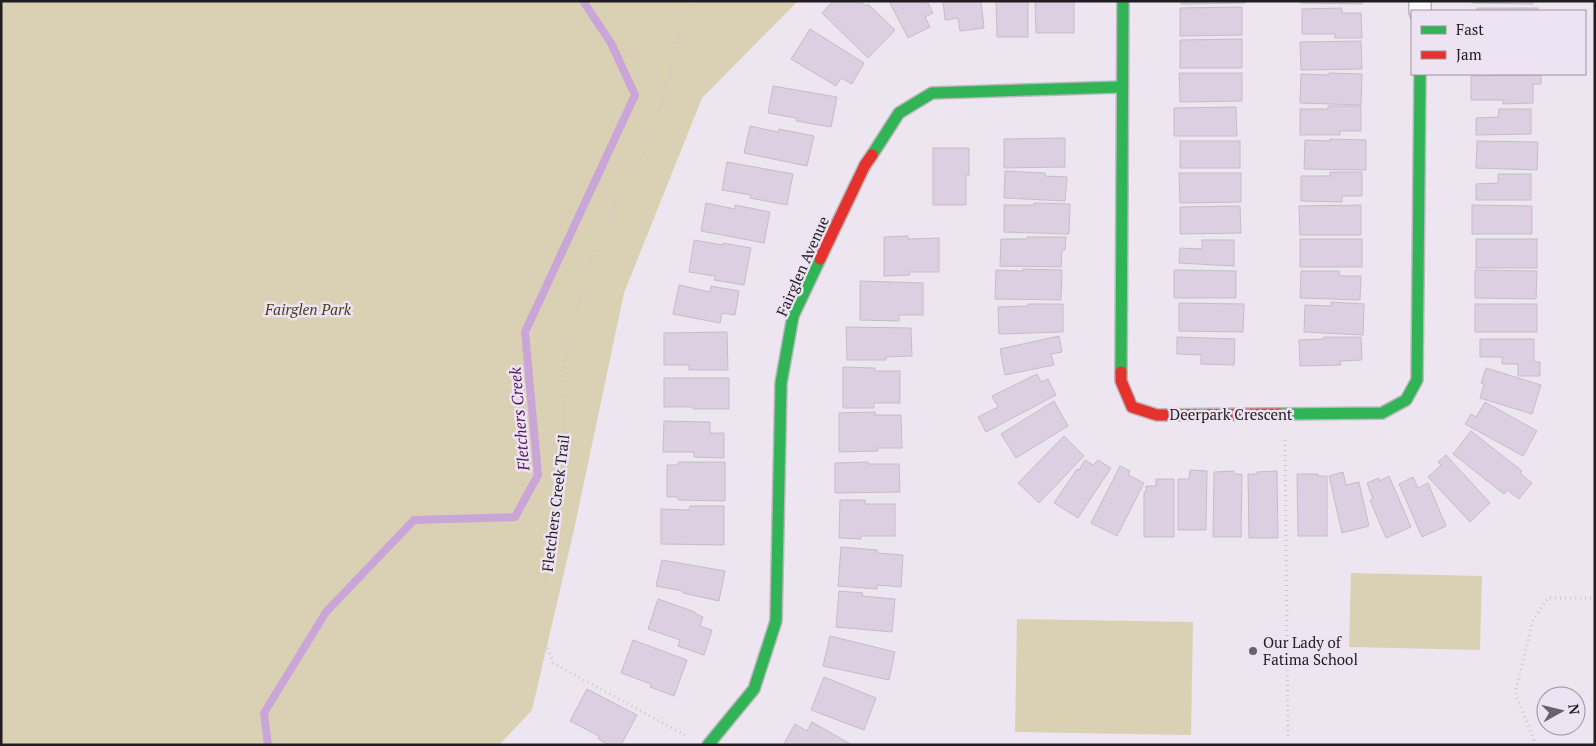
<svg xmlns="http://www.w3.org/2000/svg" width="1596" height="746" viewBox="0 0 1596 746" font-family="'PT Serif',serif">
  <rect width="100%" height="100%" fill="#ede6f0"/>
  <g fill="#dad1b5">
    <polygon points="1,1 798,1 702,98 624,293 574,530 532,710 499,745 1,745"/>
    <polygon points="1351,573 1482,576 1480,650 1349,647"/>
    <polygon points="1017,619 1193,622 1191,735 1015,732"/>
  </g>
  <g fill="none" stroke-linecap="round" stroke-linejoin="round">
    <polyline stroke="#caa6d8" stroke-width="8" points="268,745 264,713 326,612 414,520 515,517 538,475 525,332 635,95 611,43 583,1"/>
  </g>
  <g fill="#dccfe1" stroke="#c3bec5">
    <polygon points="833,1 860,1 866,6 868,4 895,30 868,58 822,13"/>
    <polygon points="889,1 927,1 933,13 925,17 930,27 908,38"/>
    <polygon points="943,1 981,1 984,28 960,31 958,18 945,20"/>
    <polygon points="996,1 1028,1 1028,37 997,37"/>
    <polygon points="1035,1 1074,1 1074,33 1036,33"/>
    <polygon points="1181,1 1245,1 1245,3 1181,4"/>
    <polygon points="1300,1 1363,1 1362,4 1300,3"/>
    <polygon points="1472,1 1533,1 1533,4 1472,3"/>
    <polygon points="1242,7 1242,35 1180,36 1180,8"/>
    <polygon points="1342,8 1342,13 1361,13 1362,38 1335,38 1335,34 1302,34 1302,9"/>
    <polygon points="1477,8 1538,8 1538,11 1552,11 1477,11"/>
    <polygon points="810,29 864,63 852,84 841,78 836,86 791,59"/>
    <polygon points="1242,39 1242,68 1180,68 1180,40"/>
    <polygon points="1361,41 1362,69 1301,70 1300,42"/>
    <polygon points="1179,73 1242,73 1242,101 1180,102"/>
    <polygon points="1329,73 1362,74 1361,105 1300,103 1301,74 1330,75"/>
    <polygon points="1541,75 1541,84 1533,84 1533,103 1503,104 1503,100 1471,100 1471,76"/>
    <polygon points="773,86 837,97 831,127 796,121 796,118 768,113"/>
    <polygon points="1328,106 1361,106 1361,131 1340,131 1340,135 1300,135 1300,109 1328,109"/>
    <polygon points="1236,107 1237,136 1174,136 1174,108"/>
    <polygon points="1499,109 1531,109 1531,134 1476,135 1476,118 1498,117"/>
    <polygon points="750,126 778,132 779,129 814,136 807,166 744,153"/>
    <polygon points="1065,138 1065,167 1004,168 1004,139"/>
    <polygon points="1330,139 1366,140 1366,170 1304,169 1305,140 1330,141"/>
    <rect x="1180" y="141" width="60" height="27"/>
    <polygon points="1477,141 1538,142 1537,170 1476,168"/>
    <polygon points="933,148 969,148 969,175 966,175 966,205 933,205"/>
    <polygon points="727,162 793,174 787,205 750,198 751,195 722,190"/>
    <polygon points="1005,171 1045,173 1045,176 1067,177 1065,201 1004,198"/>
    <polygon points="1330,172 1362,172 1362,196 1342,196 1342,202 1301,201 1301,176 1330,176"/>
    <polygon points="1179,173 1241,173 1241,202 1180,203"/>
    <polygon points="1498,174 1531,174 1531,200 1476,200 1476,184 1498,183"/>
    <polygon points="706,203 735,209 735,205 770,212 764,243 701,231"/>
    <polygon points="1034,203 1070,204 1069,234 1004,232 1004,205 1034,205"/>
    <polygon points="1361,205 1361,235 1300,235 1299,206"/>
    <polygon points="1472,205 1532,206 1532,234 1472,234"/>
    <polygon points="1240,206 1241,233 1180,234 1180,207"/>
    <polygon points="908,236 908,239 939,238 939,272 910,272 910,275 884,276 884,237"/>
    <polygon points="1027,237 1066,237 1065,250 1062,250 1061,267 1000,266 1001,239 1027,239"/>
    <rect x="1300" y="239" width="62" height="28"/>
    <rect x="1476" y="239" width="61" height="29"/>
    <polygon points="694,240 723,245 723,243 751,248 744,285 714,280 715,276 689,272"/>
    <polygon points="1202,240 1234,240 1234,266 1179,263 1180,248 1202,249"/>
    <polygon points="1023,269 1062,270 1061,300 995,299 996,270 1023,271"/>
    <polygon points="1174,270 1236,271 1236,298 1174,298"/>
    <polygon points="1475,270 1537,271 1536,299 1475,298"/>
    <polygon points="1301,271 1339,271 1340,276 1361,276 1360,300 1300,298"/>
    <polygon points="860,281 923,283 923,315 899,315 899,321 860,320"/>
    <polygon points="679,285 710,292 711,286 739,291 735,315 722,313 720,323 673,314"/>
    <polygon points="1331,302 1364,304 1363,335 1304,332 1305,305 1331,306"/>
    <polygon points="1179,303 1244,304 1243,332 1179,331"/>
    <polygon points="1028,304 1063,304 1063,332 999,334 998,307 1028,306"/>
    <rect x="1475" y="304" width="62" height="28"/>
    <polygon points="846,327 911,328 912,356 886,357 886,360 847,360"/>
    <polygon points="727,332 728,370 689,370 689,365 664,365 664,333"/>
    <polygon points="1059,336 1062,352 1051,354 1054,365 1005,375 1000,349"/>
    <polygon points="1177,337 1235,339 1234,365 1201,364 1201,355 1177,354"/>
    <polygon points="1324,337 1361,337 1362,360 1340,361 1341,365 1300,366 1299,340 1324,339"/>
    <polygon points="1480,339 1534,339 1534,362 1540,362 1540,376 1518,376 1518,364 1502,364 1502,357 1480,357"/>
    <polygon points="843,367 875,368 875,371 900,371 900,403 874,403 874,408 843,408"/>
    <polygon points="1486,368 1541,385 1532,414 1480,398 1484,384 1481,383"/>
    <polygon points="1037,374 1041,382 1048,379 1056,395 986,432 978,417 998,407 992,396"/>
    <polygon points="664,378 729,378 729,409 693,409 693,407 664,407"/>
    <polygon points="1054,401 1068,426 1016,458 1001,434"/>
    <polygon points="1485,402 1537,431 1523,456 1465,424 1471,414 1476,417"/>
    <polygon points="875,412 875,415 901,415 902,448 878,448 878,451 839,452 839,413"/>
    <polygon points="664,421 710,422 710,433 724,433 724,458 694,457 694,452 663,452"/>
    <polygon points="1471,431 1522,471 1520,473 1532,483 1519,499 1507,490 1504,494 1453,454"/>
    <polygon points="1064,436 1084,456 1039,503 1018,483"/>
    <polygon points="1446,455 1490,503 1470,522 1428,477 1441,465 1438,462"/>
    <polygon points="1085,460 1093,465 1098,460 1111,468 1078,518 1054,503 1077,469 1079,470"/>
    <polygon points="678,462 725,462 725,501 678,500 678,497 667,497 667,465 678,465"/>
    <polygon points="868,462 868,464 899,464 900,492 835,493 835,463"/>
    <polygon points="1120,466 1130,471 1128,475 1144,483 1117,536 1091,523"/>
    <polygon points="1190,470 1207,471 1206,530 1178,530 1178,479 1189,479"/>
    <polygon points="1234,471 1234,474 1242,474 1241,537 1213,537 1214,472"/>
    <polygon points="1277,471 1278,538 1249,538 1248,474 1257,474 1257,472"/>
    <polygon points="1343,472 1346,485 1359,482 1369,526 1342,533 1329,476"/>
    <polygon points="1297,474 1318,474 1318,476 1327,476 1327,536 1298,536"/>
    <polygon points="1389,476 1411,527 1386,538 1370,500 1373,499 1367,483 1379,478 1380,481"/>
    <polygon points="1413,477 1418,488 1428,483 1446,526 1422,537 1399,484"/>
    <polygon points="1156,479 1174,479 1174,537 1144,537 1144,492 1146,492 1146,486 1156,486"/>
    <polygon points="840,500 865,500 865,504 895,504 895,536 861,536 861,539 839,538"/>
    <polygon points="690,506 724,506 724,545 661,544 661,509 689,510"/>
    <polygon points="841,547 877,550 877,553 903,555 901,587 877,585 877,589 838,586"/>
    <polygon points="662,560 725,571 719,601 683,593 683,591 656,586"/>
    <polygon points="839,591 863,593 862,596 895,599 892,632 836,627"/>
    <polygon points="658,599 695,612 694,613 703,617 700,626 712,630 704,655 678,646 680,640 648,629"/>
    <polygon points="830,636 895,652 889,680 823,666"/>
    <polygon points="633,640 687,660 674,696 650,687 651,684 621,673"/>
    <polygon points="824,677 876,698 864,730 811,710"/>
    <polygon points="587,689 637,715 621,745 609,745 598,739 599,736 570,721"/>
    <polygon points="812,722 852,745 783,745 795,724 807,731"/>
  </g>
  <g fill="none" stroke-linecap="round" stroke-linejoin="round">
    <g stroke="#bcb6bd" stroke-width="24">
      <polyline id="street" points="1420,11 1420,1"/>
    </g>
    <g stroke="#bcb6bd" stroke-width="14">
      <g id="fast">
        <polyline points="872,155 899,113 932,93 1122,87"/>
        <polyline points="1121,372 1123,1"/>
        <polyline points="1280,414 1382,413 1406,400 1417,380 1420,74"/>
        <polyline points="708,745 754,689 776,621 781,383 793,316 820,259"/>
      </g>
    </g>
    <g stroke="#bcb6bd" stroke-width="14">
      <g id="jam">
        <polyline points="820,259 865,165 872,155"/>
        <polyline points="1121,372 1121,381 1132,407 1157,415 1280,414"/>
      </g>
    </g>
    <g stroke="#cac8ca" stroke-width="3" stroke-dasharray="1 4" stroke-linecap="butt">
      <polyline points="1285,440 1288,738"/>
      <polyline points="685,735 553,663 543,636 545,585 565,434 562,376 568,343 591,259 615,201 652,139 689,1"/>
      <polyline points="1536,745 1515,693 1533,620 1548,598 1595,598"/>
    </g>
    <use href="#street" stroke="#fcfbfd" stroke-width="21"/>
    <use href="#fast" stroke="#30b455" stroke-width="11"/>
    <use href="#jam" stroke="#e5322d" stroke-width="11"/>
  </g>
  <circle fill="#686369" stroke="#eee3f3" stroke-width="2" cx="1253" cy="651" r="5"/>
  <g text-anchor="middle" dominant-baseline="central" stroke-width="5" stroke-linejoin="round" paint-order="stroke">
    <g font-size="15" fill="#201c21" stroke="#eee3f3">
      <text transform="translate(802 266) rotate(-66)">Fairglen Avenue</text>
      <text x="1231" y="414">Deerpark Crescent</text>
      <text transform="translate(555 503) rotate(-83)">Fletchers Creek Trail</text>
    </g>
    <g font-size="15" font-style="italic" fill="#47401b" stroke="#eee3f3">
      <text x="308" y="309">Fairglen Park</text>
    </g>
    <g font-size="15" fill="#201c21" stroke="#eee3f3" text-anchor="start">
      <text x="1263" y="642">Our Lady of<tspan x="1263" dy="17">Fatima School</tspan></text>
    </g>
    <g font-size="16" font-style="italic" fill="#521666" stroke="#eee3f3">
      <text transform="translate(519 419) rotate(-95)">Fletchers Creek</text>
    </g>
  </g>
  <rect width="1596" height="746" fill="none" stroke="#201c21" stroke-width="5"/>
  <rect x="1411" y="10" width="175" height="65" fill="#eee3f3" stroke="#9c939f"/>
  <rect x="1421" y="26" width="25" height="8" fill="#30b455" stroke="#9c939f"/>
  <text x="1456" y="35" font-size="15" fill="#201c21">Fast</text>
  <rect x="1421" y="51" width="25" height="8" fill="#e5322d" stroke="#9c939f"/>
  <text x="1456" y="60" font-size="15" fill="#201c21">Jam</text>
  <g transform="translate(1561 711) rotate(82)"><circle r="24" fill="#eee3f3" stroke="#9c939f"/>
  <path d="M0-4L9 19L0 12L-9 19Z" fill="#686369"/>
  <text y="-8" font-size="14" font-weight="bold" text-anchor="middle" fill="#201c21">N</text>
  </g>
</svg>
